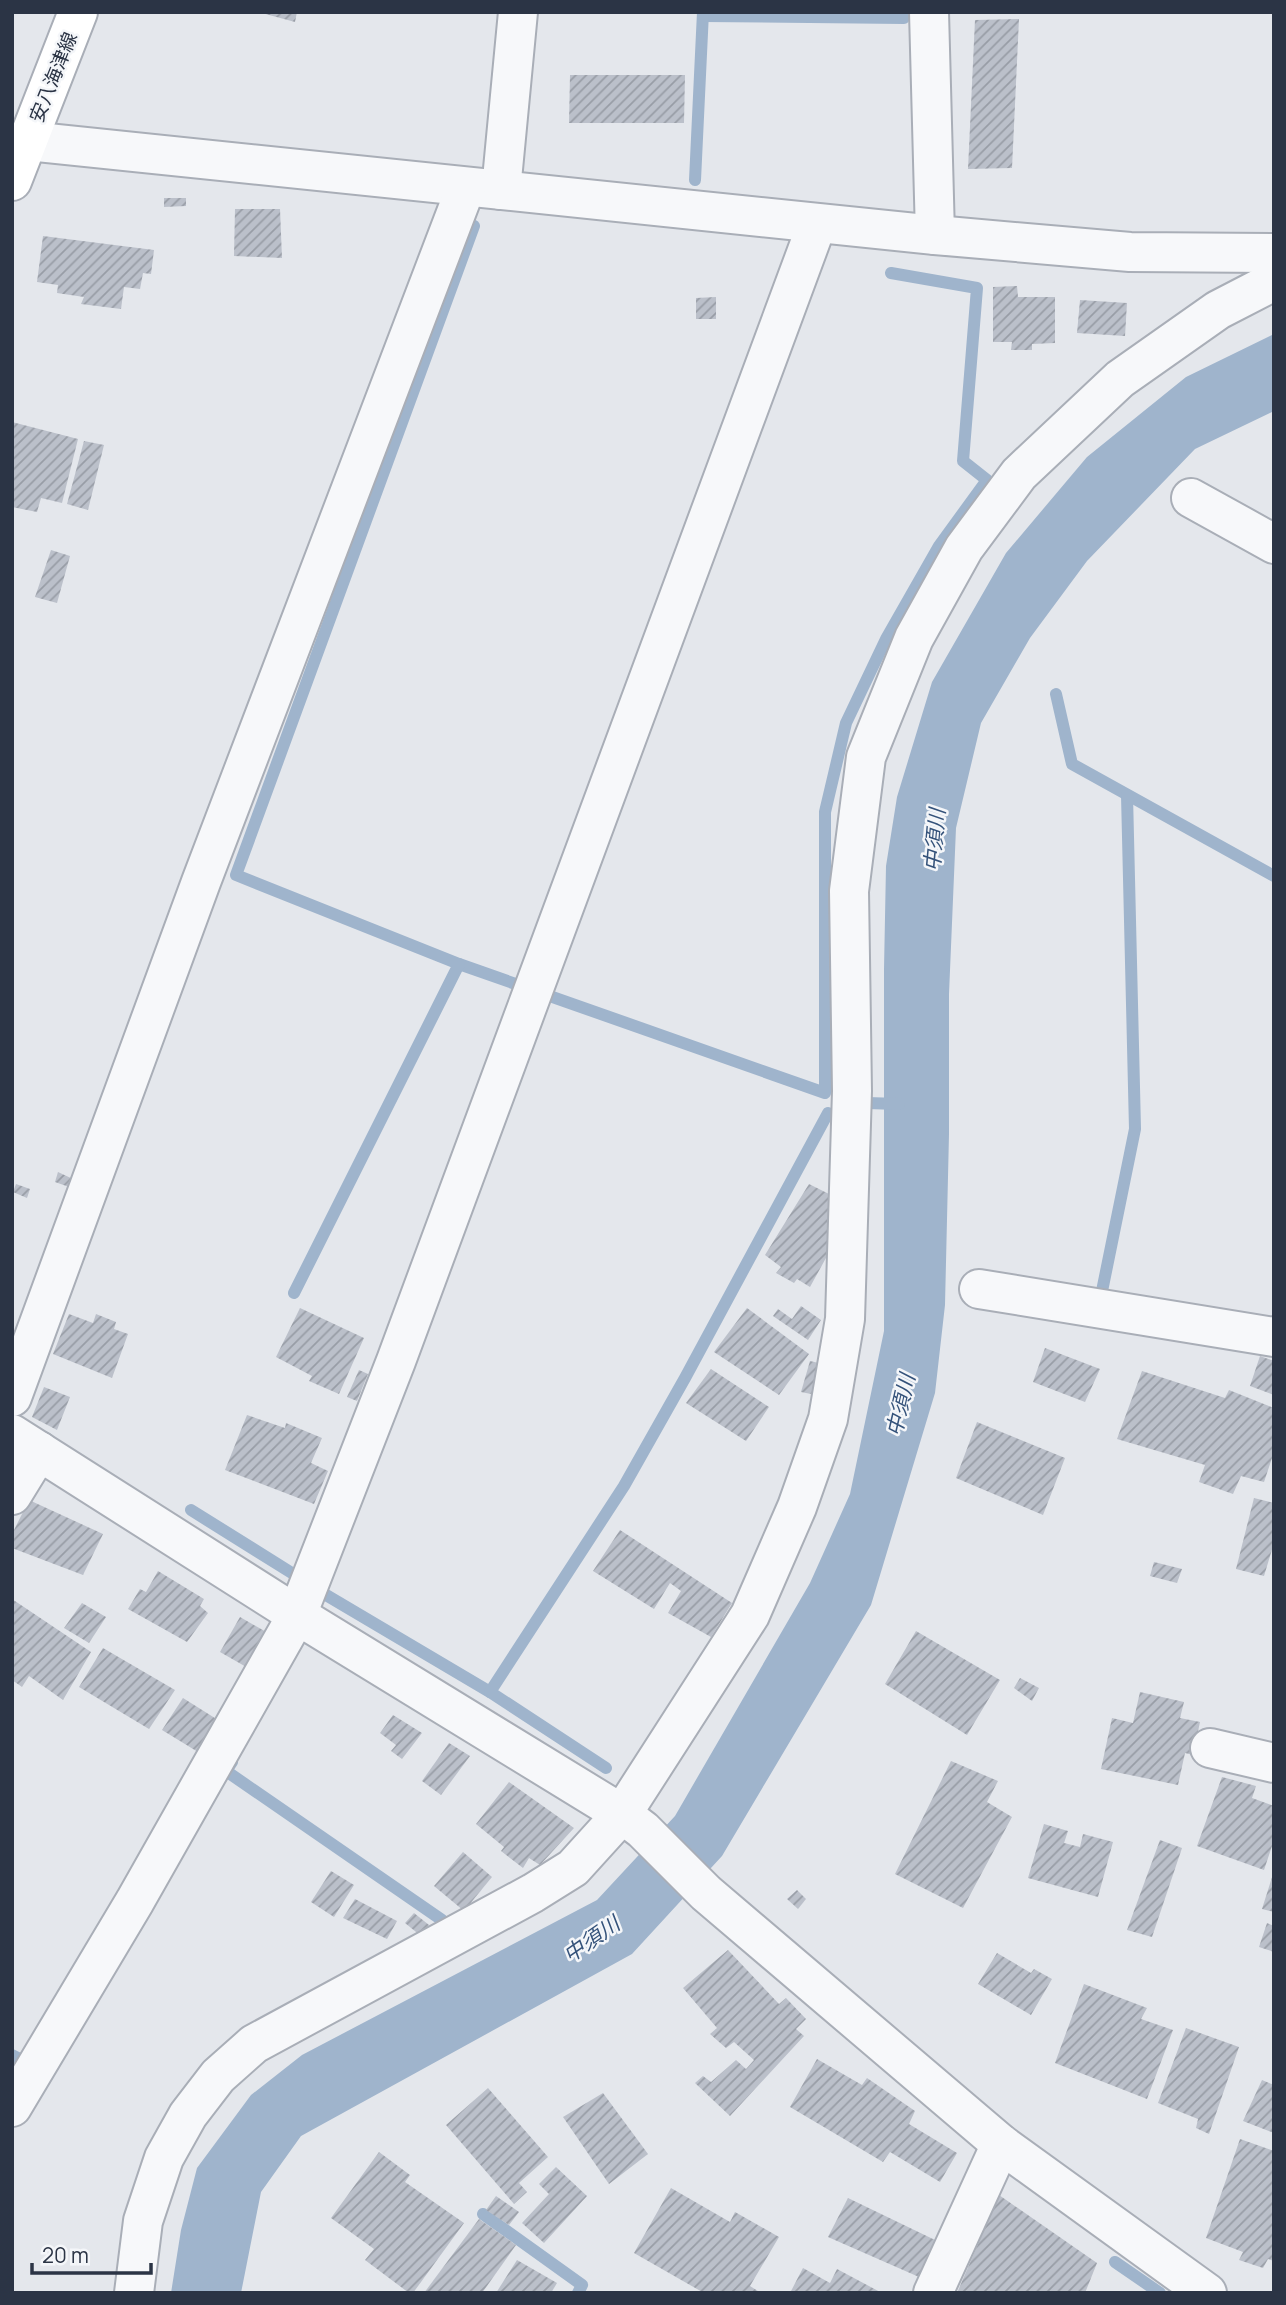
<svg xmlns="http://www.w3.org/2000/svg" width="1286" height="2305" viewBox="0 0 1286 2305" font-family="Manrope,'Noto Sans JP',sans-serif">
  <defs>
    <pattern id="building-hatch" width="6" height="6" patternUnits="userSpaceOnUse" patternTransform="scale(1.75)"><rect width="6" height="6" fill="#bbc0ca"/><path d="M-1 1l2-2M0 6l6-6M5 7l2-2" fill="none" stroke="#989da6"/></pattern>
  </defs>
  <rect width="100%" height="100%" fill="#e4e7ec"/>
  <polygon fill="#9fb4cc" points="1274,334 1274,411 1195,449 1087,561 1030,638 981,723 956,828 949,994 949,1134 945,1305 935,1393 871,1605 722,1856 632,1954 301,2136 261,2192 241,2293 171,2293 181,2230 197,2168 251,2095 302,2055 597,1900 675,1816 810,1583 850,1494 884,1331 884,969 886,866 897,797 932,682 1006,553 1087,457 1186,377"/>
  <g fill="none" stroke-linecap="round" stroke-linejoin="round">
    <g stroke="#9fb4cc" stroke-width="12">
      <polyline points="703,16 904,18"/>
      <polyline points="695,180 703,12"/>
      <polyline points="1056,694 1072,764 1274,876"/>
      <polyline points="459,964 825,1093 825,812 846,723 886,639 939,546 987,480 963,461 977,288 891,273"/>
      <polyline points="867,1103 899,1104"/>
      <polyline points="294,1293 459,964 236,875 474,226"/>
      <polyline points="1110,1297 1101,1296 1135,1129 1127,795"/>
      <polyline points="191,1510 295,1575"/>
      <polyline points="321,1592 490,1692"/>
      <polyline points="232,1762 226,1771 442,1920"/>
      <polyline points="606,1768 490,1692 624,1486 685,1378 828,1113"/>
      <polyline points="12,2055 18,2058"/>
      <polyline points="483,2214 582,2285 578,2293"/>
      <polyline points="1115,2262 1160,2293"/>
    </g>
  </g>
  <g fill="url(#building-hatch)">
    <polygon points="258,12 297,12 295,22"/>
    <polygon points="1019,19 1012,168 968,169 975,20"/>
    <polygon points="570,75 685,75 684,123 569,123"/>
    <polygon points="164,198 186,198 186,206 164,207"/>
    <polygon points="235,209 280,209 282,258 234,256"/>
    <polygon points="43,236 154,250 151,274 143,273 140,289 124,287 121,309 81,304 84,297 57,293 58,285 37,282"/>
    <polygon points="1017,286 1018,297 1055,297 1055,343 1032,344 1032,350 1011,350 1012,342 993,342 993,287"/>
    <polygon points="716,297 716,319 696,319 696,298"/>
    <polygon points="1080,300 1127,303 1125,336 1077,333"/>
    <polygon points="12,422 78,439 62,503 41,498 37,512 12,507"/>
    <polygon points="84,441 104,445 88,510 67,504"/>
    <polygon points="51,550 70,556 57,603 35,597"/>
    <polygon points="58,1172 75,1180 72,1188 55,1182"/>
    <polygon points="16,1184 30,1189 27,1198 13,1192"/>
    <polygon points="809,1184 833,1196 832,1247 810,1287 797,1279 794,1283 776,1273 781,1267 765,1255"/>
    <polygon points="801,1306 821,1320 808,1340 773,1316 778,1309 792,1319"/>
    <polygon points="300,1308 364,1338 339,1394 309,1381 312,1376 276,1357"/>
    <polygon points="747,1308 809,1354 779,1395 714,1352"/>
    <polygon points="69,1314 93,1323 96,1314 116,1322 114,1329 128,1334 112,1378 53,1354"/>
    <polygon points="1045,1348 1100,1369 1085,1402 1033,1382"/>
    <polygon points="1260,1356 1274,1361 1274,1395 1250,1386"/>
    <polygon points="810,1361 823,1364 816,1395 801,1392"/>
    <polygon points="711,1369 769,1407 746,1441 686,1403"/>
    <polygon points="359,1370 368,1374 357,1401 347,1397"/>
    <polygon points="1142,1371 1225,1398 1229,1390 1274,1408 1274,1452 1264,1482 1241,1476 1233,1494 1199,1482 1205,1465 1117,1439"/>
    <polygon points="44,1387 70,1397 57,1430 32,1417"/>
    <polygon points="247,1415 285,1428 286,1423 322,1438 311,1463 328,1471 314,1504 225,1470"/>
    <polygon points="977,1422 1065,1458 1043,1515 956,1478"/>
    <polygon points="1254,1498 1274,1503 1274,1543 1264,1576 1236,1569"/>
    <polygon points="29,1500 103,1534 83,1575 12,1548 12,1534"/>
    <polygon points="620,1530 732,1603 711,1637 668,1613 681,1591 670,1583 654,1609 593,1571"/>
    <polygon points="1154,1562 1182,1569 1177,1583 1150,1576"/>
    <polygon points="158,1571 204,1599 200,1606 208,1613 187,1642 128,1609 140,1589 146,1592"/>
    <polygon points="12,1599 91,1652 63,1700 29,1676 22,1687 12,1680"/>
    <polygon points="82,1603 106,1617 89,1643 64,1628"/>
    <polygon points="240,1617 268,1633 248,1668 220,1652"/>
    <polygon points="916,1631 1000,1680 967,1735 885,1684"/>
    <polygon points="103,1648 175,1690 149,1729 79,1687"/>
    <polygon points="1020,1678 1039,1688 1032,1701 1014,1688"/>
    <polygon points="1140,1692 1184,1702 1180,1718 1200,1722 1193,1755 1185,1753 1178,1785 1101,1769 1112,1718 1133,1723"/>
    <polygon points="183,1698 218,1720 198,1752 162,1730"/>
    <polygon points="393,1715 422,1733 402,1759 391,1751 396,1745 380,1733"/>
    <polygon points="449,1743 470,1756 441,1795 422,1781"/>
    <polygon points="951,1761 998,1781 987,1802 1012,1817 963,1908 895,1874"/>
    <polygon points="1222,1777 1256,1786 1252,1798 1274,1806 1274,1840 1264,1870 1197,1846"/>
    <polygon points="509,1782 574,1828 540,1865 529,1858 523,1868 501,1851 504,1847 476,1824"/>
    <polygon points="1044,1824 1068,1831 1064,1843 1080,1847 1083,1834 1113,1842 1098,1897 1028,1878"/>
    <polygon points="1160,1840 1182,1848 1152,1937 1127,1930"/>
    <polygon points="463,1852 492,1877 464,1911 434,1886"/>
    <polygon points="331,1871 354,1885 334,1917 311,1902"/>
    <polygon points="1273,1874 1274,1874 1274,1912 1262,1909"/>
    <polygon points="797,1890 806,1899 798,1909 787,1899"/>
    <polygon points="355,1899 397,1921 387,1939 343,1918"/>
    <polygon points="414,1913 429,1925 421,1936 405,1923"/>
    <polygon points="1267,1923 1274,1926 1274,1952 1259,1947"/>
    <polygon points="728,1950 779,2004 786,1998 806,2019 796,2029 804,2036 730,2116 695,2083 703,2076 711,2082 736,2060 746,2069 754,2060 734,2042 726,2048 710,2034 717,2028 683,1988"/>
    <polygon points="997,1953 1031,1973 1034,1969 1052,1979 1031,2015 978,1984"/>
    <polygon points="1084,1984 1147,2008 1141,2019 1173,2030 1147,2099 1055,2063"/>
    <polygon points="1186,2028 1239,2047 1209,2134 1196,2128 1198,2119 1158,2103"/>
    <polygon points="817,2059 862,2085 867,2078 915,2111 909,2124 957,2153 940,2182 890,2152 883,2162 790,2107"/>
    <polygon points="1262,2080 1274,2085 1274,2133 1243,2121"/>
    <polygon points="488,2088 548,2157 519,2183 527,2192 514,2204 446,2125"/>
    <polygon points="603,2093 648,2154 609,2184 563,2117"/>
    <polygon points="1240,2139 1274,2151 1274,2261 1268,2259 1263,2268 1239,2260 1243,2252 1206,2238"/>
    <polygon points="379,2152 410,2175 405,2182 464,2223 413,2293 409,2293 365,2260 374,2249 331,2218"/>
    <polygon points="556,2167 587,2196 544,2243 522,2223 549,2194 539,2184"/>
    <polygon points="671,2188 730,2222 735,2212 779,2237 750,2286 761,2293 704,2293 634,2253"/>
    <polygon points="999,2195 1097,2263 1085,2293 957,2293"/>
    <polygon points="496,2196 519,2212 509,2225 486,2210"/>
    <polygon points="848,2198 935,2240 919,2277 828,2237"/>
    <polygon points="479,2219 516,2245 482,2293 424,2293"/>
    <polygon points="517,2260 557,2283 551,2293 496,2293"/>
    <polygon points="803,2268 830,2283 837,2269 882,2293 790,2293"/>
  </g>
  <g fill="none" stroke-linecap="round" stroke-linejoin="round">
    <g stroke="#a9aeb7" stroke-width="42">
      <g id="minor">
        <polyline points="929,12 935,235"/>
        <polyline points="28,141 935,235 1130,252 1274,253"/>
        <polyline points="501,190 518,12"/>
        <polyline points="1191,498 1274,544"/>
        <polyline points="979,1289 1274,1337"/>
        <polyline points="12,1397 201,882 466,187"/>
        <polyline points="12,1495 39,1451"/>
        <polyline points="1210,1748 1274,1763"/>
        <polyline points="12,2107 135,1901 297,1615 396,1361 817,224"/>
        <polyline points="134,2293 143,2221 164,2158 188,2115 218,2076 254,2044 533,1893 573,1868 622,1814 750,1615 797,1507 828,1419 845,1319 852,1091 849,891 866,757 914,638 964,548 1019,474 1120,379 1218,310 1274,281"/>
        <polyline points="933,2293 1001,2144"/>
      </g>
    </g>
    <g stroke="#a9aeb7" stroke-width="42">
      <polyline id="tertiary" points="12,1434 297,1615 622,1814 643,1830 706,1893 1001,2144 1207,2293"/>
    </g>
    <g stroke="#a9aeb7" stroke-width="42">
      <polyline id="secondary" points="12,181 78,12"/>
    </g>
    <use href="#minor" stroke="#f7f8fa" stroke-width="38"/>
    <use href="#tertiary" stroke="#f7f8fa" stroke-width="38"/>
    <use href="#secondary" stroke="#fff" stroke-width="38"/>
  </g>
  <g text-anchor="middle" dominant-baseline="central" stroke-width="5" stroke-linejoin="round" paint-order="stroke">
    <g font-size="19" fill="#2b3445" stroke="#f4f6f9">
      <text transform="translate(53 77) rotate(-68)">安八海津線</text>
    </g>
    <g font-size="21" font-style="italic" fill="#34527a" stroke="#f4f6f9">
      <text transform="translate(934 840) rotate(-85)">中須川</text>
      <text transform="translate(900 1405) rotate(-77)">中須川</text>
      <text transform="translate(591 1939) rotate(-35)">中須川</text>
    </g>
  </g>
  <rect width="1286" height="2305" fill="none" stroke="#2b3445" stroke-width="28"/>
  <path d="M32 2263v10h119v-10" fill="none" stroke="#2b3445" stroke-width="3.5"/>
  <text x="42" y="2263" font-size="21" fill="#2b3445" stroke="#f4f6f9" stroke-width="5" paint-order="stroke">20 m</text>
</svg>
